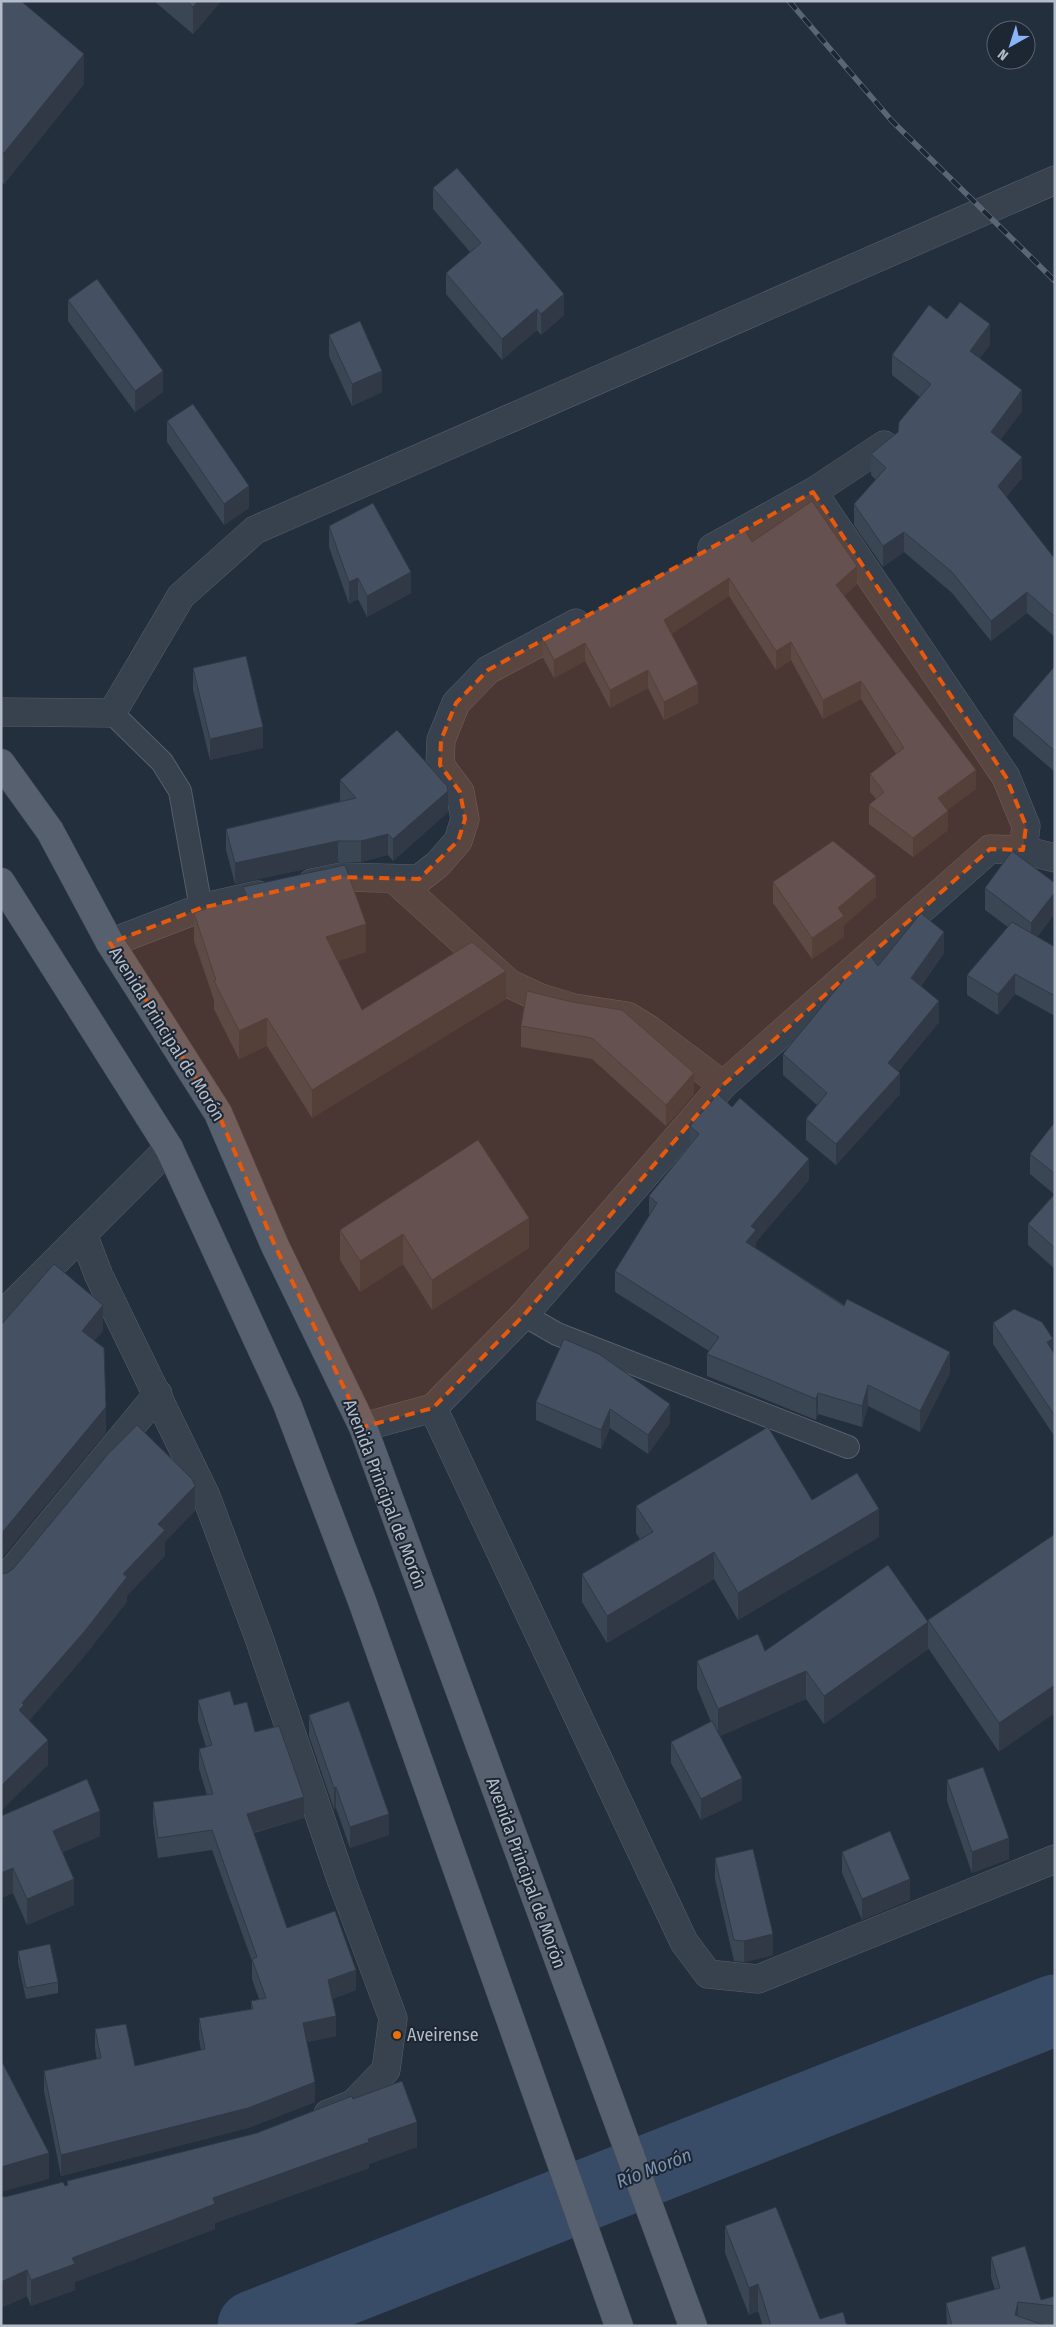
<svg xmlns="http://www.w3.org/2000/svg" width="1056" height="2327" viewBox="0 0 1056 2327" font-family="'Fira Sans Condensed',sans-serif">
  <rect width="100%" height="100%" fill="#242f3e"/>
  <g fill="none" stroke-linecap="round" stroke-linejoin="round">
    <polyline stroke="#394c67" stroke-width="71" points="253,2326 1055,2010"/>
    <g stroke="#565f6c" stroke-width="24">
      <g id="lane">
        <polyline points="112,713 162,762 180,791 201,908"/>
        <polyline points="524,1315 557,1334 848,1447"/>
      </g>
    </g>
    <g stroke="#565f6c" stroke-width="29">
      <g id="street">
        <polyline points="813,492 1006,777 1026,826 1023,850"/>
        <polyline points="712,548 813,492 884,445"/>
        <polyline points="1,712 112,713 181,596 255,530 1055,180"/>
        <polyline points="394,879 510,984 538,997 574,1008 627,1016 650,1030 723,1085"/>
        <polyline points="312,883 341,877 419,879 438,864 458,841 465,819 460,792 440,765 441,740 456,703 488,670 576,623"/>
        <polyline points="110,943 201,908 258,895"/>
        <polyline points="83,1234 99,1276 206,1496 259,1638 342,1882 393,2018 386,2070 353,2104 328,2114"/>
        <polyline points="1,1316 169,1148"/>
        <polyline points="433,1408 684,1942 708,1974 758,1979 1055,1859"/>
        <polyline points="363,1427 433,1408 524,1315 723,1085 990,849 1023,850 1055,858"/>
        <polyline points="1,1584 158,1394"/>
      </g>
    </g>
    <g stroke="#414a57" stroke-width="29">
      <g id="primary">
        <polyline points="1,763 50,831 110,943 218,1113 275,1246 363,1427 693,2326"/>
        <polyline points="1,882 169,1148 287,1404 362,1601 619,2326"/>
      </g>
    </g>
    <use href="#lane" stroke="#38414e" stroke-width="22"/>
    <use href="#street" stroke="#38414e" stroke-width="28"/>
    <use href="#primary" stroke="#56606e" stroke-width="28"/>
    <g stroke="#5a6575" stroke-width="5.5">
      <polyline id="rail" points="789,1 892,121 1055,281"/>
    </g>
    <use href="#rail" stroke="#1d2633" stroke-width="4" stroke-dasharray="11" stroke-linecap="butt"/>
  </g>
  <g fill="#3b4654">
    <polygon points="1,1 84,84 4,184 1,182"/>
    <polygon points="154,1 221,1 193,34"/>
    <polygon points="433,188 564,315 541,335 537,330 502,360 446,294 446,273 470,252 433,209"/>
    <polygon points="68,300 163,392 135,412 68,321"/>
    <polygon points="947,319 990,345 980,358 1022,411 1000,440 1022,478 1006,497 1055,559 1055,637 1027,613 991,641 952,593 904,552 883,567 854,525 854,504 876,480 871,475 871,454 898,432 920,397 892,375 892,355"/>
    <polygon points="329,335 382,392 352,406 329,356"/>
    <polygon points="167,421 249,508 224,525 167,442"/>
    <polygon points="329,526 411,593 367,617 358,599 349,604 329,547"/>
    <polygon points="752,542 857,584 844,596 976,789 947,810 948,830 913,857 869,824 869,805 876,799 870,792 870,774 896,754 861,699 823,719 791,660 776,670 729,596 671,634 698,703 664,720 648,688 610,708 585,661 554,678 543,658 543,639"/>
    <polygon points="1055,666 1055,772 1013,736 1013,715"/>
    <polygon points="193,668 263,748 210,760 193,690"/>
    <polygon points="340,780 448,812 393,861 388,855 361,862 338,862 235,884 226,850 226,829 340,801"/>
    <polygon points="773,882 876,897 844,925 844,937 812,959 773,903"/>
    <polygon points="1055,883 1055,913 1037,937 1055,947 1055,1016 1015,994 998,1015 967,995 967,975 1008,927 985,910 985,888"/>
    <polygon points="243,887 366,952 338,961 362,1010 506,999 312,1118 267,1046 239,1059 214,1009 214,1000 194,941 194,913 243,896"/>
    <polygon points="944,953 921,986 939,1022 898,1072 900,1094 836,1165 806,1140 806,1119 817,1105 783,1075 783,1054 878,966"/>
    <polygon points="572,1002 694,1094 666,1126 592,1059 521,1047 521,1026"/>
    <polygon points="1055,1122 1055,1269 1028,1245 1028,1224 1054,1194 1030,1174 1030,1154"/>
    <polygon points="690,1126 809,1180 756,1242 756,1248 950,1373 920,1432 868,1406 862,1427 818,1414 816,1420 707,1376 707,1354 709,1351 615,1292 615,1271 649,1217 649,1196 690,1145"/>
    <polygon points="478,1140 529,1248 432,1310 403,1264 360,1292 340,1260 340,1230"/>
    <polygon points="993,1323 1053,1352 1055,1355 1055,1437 993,1344"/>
    <polygon points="536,1402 670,1404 670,1423 648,1454 610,1428 601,1449 536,1420"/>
    <polygon points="812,1500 879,1537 738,1620 714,1579 607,1643 582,1602 582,1574 640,1539 636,1533 636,1506"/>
    <polygon points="1055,1534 999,1752 928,1648 928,1649 824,1724 806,1699 720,1736 742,1800 701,1820 671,1763 671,1742 711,1722 697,1688 697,1661 765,1651 928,1621 928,1620"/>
    <polygon points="198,1700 234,1705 255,1732 304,1818 254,1833 287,1928 356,1990 332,1999 336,2036 307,2042 315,2102 248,2128 61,2176 44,2091 44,2071 97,2059 95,2049 95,2029 135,2066 201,2050 199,2038 199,2018 251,2009 251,2001 259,1999 252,1979 252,1961 212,1850 158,1858 153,1823 153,1802 207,1795 199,1769 199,1749 206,1747 198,1721"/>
    <polygon points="309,1715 389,1835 350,1848 336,1808 334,1809 309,1736"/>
    <polygon points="947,1780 1009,1859 972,1873 947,1801"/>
    <polygon points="1,1816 100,1836 63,1852 74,1905 27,1925 13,1893 1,1898"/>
    <polygon points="842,1852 910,1900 862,1920 842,1873"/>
    <polygon points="715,1858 773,1955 744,1962 734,1961 715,1879"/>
    <polygon points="18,1951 58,1982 58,1993 26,1999 18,1962"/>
    <polygon points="353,2099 417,2147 369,2164 369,2168 215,2223 215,2229 75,2282 75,2290 31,2306 27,2296 1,2308 1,2196 5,2197 65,2186 67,2186 67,2181 257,2133"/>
    <polygon points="725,2226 820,2319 847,2326 763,2326 758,2311 749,2315 725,2253"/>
    <polygon points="991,2257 1041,2300 1055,2296 1055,2326 947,2326 946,2303 995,2290 991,2277"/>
  </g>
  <g fill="#303945">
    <polygon points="198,1 221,1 193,34 193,7"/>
    <polygon points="84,54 84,84 4,184 4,153"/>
    <polygon points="564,294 564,315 541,335 541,314"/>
    <polygon points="537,309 537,330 502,360 502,339"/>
    <polygon points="990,324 990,345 970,371 970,351"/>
    <polygon points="163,371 163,392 135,412 135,391"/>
    <polygon points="382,371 382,392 352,406 352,384"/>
    <polygon points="1022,390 1022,411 991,453 991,432"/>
    <polygon points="1022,457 1022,478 998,507 998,486"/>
    <polygon points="249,486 249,508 224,525 224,504"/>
    <polygon points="904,532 904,552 883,567 883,546"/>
    <polygon points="857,566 857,584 836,604 836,585"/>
    <polygon points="411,572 411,593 367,617 367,596"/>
    <polygon points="358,578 358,599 349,604 349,582"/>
    <polygon points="729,578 729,596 664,639 664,620"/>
    <polygon points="1027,592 1027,613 991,641 991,621"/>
    <polygon points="791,642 791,660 776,670 776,651"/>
    <polygon points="585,643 585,661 554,678 554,660"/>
    <polygon points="648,670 648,688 610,708 610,690"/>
    <polygon points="861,681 861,699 823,719 823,700"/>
    <polygon points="698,684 698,703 664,720 664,702"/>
    <polygon points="263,727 263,748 210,760 210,739"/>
    <polygon points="976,770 976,789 938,817 938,798"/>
    <polygon points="448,791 448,812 393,861 393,839"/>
    <polygon points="948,811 948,830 913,857 913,838"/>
    <polygon points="388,834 388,855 361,862 361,841"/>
    <polygon points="338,841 338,862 235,884 235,863"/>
    <polygon points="876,876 876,897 844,925 844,937 812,959 812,938 838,908"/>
    <polygon points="1055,892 1055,913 1031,944 1031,923"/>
    <polygon points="366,924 366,952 326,965 326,937"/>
    <polygon points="944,932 944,953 911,999 911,978"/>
    <polygon points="506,971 506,999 312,1118 312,1090"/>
    <polygon points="1015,974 1015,994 998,1015 998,994"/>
    <polygon points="939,1001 939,1022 888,1084 888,1063"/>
    <polygon points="267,1018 267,1046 239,1059 239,1031"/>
    <polygon points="694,1073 694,1094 666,1126 666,1105"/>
    <polygon points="900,1073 900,1094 836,1165 836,1144"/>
    <polygon points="809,1159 809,1180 756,1242 756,1252 746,1242 751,1226"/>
    <polygon points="529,1218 529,1248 432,1310 432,1280"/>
    <polygon points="403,1234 403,1264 360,1292 360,1261"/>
    <polygon points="103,1305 103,1331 82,1356 82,1331"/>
    <polygon points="1053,1339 1053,1360 1047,1342"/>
    <polygon points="950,1352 950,1373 920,1432 920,1411"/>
    <polygon points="868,1385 868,1406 862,1427 862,1406"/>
    <polygon points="818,1393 818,1414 816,1420 816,1399"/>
    <polygon points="670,1404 670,1423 648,1454 648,1435"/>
    <polygon points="106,1407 106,1433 1,1559 1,1534"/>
    <polygon points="610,1409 610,1428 601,1449 601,1430"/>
    <polygon points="195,1486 195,1511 165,1542 165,1556 127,1596 127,1602 84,1657 24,1727 19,1710 22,1703 123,1574 158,1524"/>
    <polygon points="879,1509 879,1537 738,1620 738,1593"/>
    <polygon points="714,1552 714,1579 607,1643 607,1616"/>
    <polygon points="928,1622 928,1649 824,1724 824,1696"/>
    <polygon points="806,1671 806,1699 718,1737 718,1709"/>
    <polygon points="1055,1685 1055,1713 999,1752 999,1723"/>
    <polygon points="48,1740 48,1765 1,1811 1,1786"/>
    <polygon points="742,1778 742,1800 701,1820 701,1799"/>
    <polygon points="336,1787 336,1808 334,1809 334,1788"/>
    <polygon points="304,1797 304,1818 247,1834 247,1814"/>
    <polygon points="100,1811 100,1836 53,1856 53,1831"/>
    <polygon points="389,1814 389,1835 350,1848 350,1827"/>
    <polygon points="1009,1838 1009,1859 972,1873 972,1852"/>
    <polygon points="13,1868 13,1893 1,1898 1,1873"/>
    <polygon points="74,1879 74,1905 27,1925 27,1899"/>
    <polygon points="910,1879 910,1900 862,1920 862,1899"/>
    <polygon points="773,1934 773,1955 744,1962 744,1941"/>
    <polygon points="356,1970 356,1990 328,2000 328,1980"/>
    <polygon points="336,2016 336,2036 303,2043 303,2023"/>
    <polygon points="315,2082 315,2102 248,2128 61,2176 61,2155"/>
    <polygon points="417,2122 417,2147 369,2164 369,2168 215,2223 215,2229 75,2282 75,2290 31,2306 31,2280 72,2258 213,2198 368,2139"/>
    <polygon points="49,2153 49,2179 1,2192 1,2167"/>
    <polygon points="27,2270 27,2296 1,2308 1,2282"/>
    <polygon points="758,2284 758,2311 749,2315 749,2288"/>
    <polygon points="1018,2302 1018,2323 1015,2315"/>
  </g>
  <g fill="#455162" stroke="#303945">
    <polygon points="1,1 21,1 84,54 4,153 1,151"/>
    <polygon points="187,1 198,1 193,7"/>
    <polygon points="457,168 564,294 541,314 537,309 502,339 446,273 481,243 433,188"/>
    <polygon points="97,279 163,371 135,391 68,300"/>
    <polygon points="960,302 990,324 970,351 1022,390 991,432 1022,457 998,486 1055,559 1055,617 1027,592 991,621 952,572 904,532 883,546 854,504 886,468 871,454 898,432 899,422 931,384 892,355 929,305 947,319"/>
    <polygon points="360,321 382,371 352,384 329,335"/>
    <polygon points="193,404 249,486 224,504 167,421"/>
    <polygon points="812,501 857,566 836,585 976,770 938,798 948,811 913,838 869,805 884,792 870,774 904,748 861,681 823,700 791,642 776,651 729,578 664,620 698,684 664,702 648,670 610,690 585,643 554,660 543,639 744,529 752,542"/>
    <polygon points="373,503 411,572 367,596 358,578 349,582 329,526"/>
    <polygon points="246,656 263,727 210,739 193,668"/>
    <polygon points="1055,666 1055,751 1013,715"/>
    <polygon points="397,730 447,786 448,791 393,839 388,834 361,841 338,841 235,863 226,829 356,798 340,780"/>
    <polygon points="833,841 876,876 838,908 844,916 812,938 773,882"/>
    <polygon points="1012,851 1055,883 1055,892 1031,923 985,888"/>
    <polygon points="345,865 366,924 326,937 362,1010 472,942 506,971 312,1090 267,1018 239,1031 214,981 216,980 194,913 246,895 243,887"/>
    <polygon points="921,913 944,932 911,978 939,1001 888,1063 900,1073 836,1144 806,1119 827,1093 783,1054 852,970 870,955 878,966"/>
    <polygon points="1012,922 1055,947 1055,996 1015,974 998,994 967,975"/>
    <polygon points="527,991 572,1002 622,1010 694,1073 666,1105 592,1038 521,1026"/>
    <polygon points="718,1094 732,1107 740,1098 809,1159 751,1226 756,1230 746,1242 844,1306 847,1299 950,1352 920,1411 868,1385 862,1406 818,1393 816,1399 707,1354 719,1337 615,1271 657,1203 649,1196 699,1134 690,1126"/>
    <polygon points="1055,1122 1055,1174 1030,1154"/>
    <polygon points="478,1140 529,1218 432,1280 403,1234 360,1261 340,1230"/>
    <polygon points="1055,1194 1055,1248 1028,1224"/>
    <polygon points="54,1264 103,1305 82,1331 104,1348 106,1407 1,1534 1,1325"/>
    <polygon points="1014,1309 1042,1322 1053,1339 1047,1342 1055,1355 1055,1416 993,1323"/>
    <polygon points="564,1339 599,1354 670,1404 648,1435 610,1409 601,1430 536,1402"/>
    <polygon points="137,1425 192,1479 195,1486 158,1524 165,1530 123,1574 127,1577 84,1632 22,1703 24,1705 19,1710 48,1740 1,1786 1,1574 7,1573 13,1569 108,1454"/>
    <polygon points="768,1427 812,1500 857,1473 879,1509 738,1593 714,1552 607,1616 582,1574 653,1532 636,1506"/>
    <polygon points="1055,1534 1055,1685 999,1723 928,1620"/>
    <polygon points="888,1565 928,1622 824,1696 806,1671 718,1709 697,1661 758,1634 765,1651"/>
    <polygon points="230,1691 234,1705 247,1702 255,1732 279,1726 304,1797 247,1814 287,1928 335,1911 356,1970 328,1980 336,2016 303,2023 315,2082 248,2108 61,2155 44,2071 101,2058 95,2029 126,2024 135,2066 205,2049 199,2018 253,2009 251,2001 266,1998 252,1959 257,1957 212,1830 158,1838 153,1802 213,1794 199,1749 212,1745 198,1700"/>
    <polygon points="349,1701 389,1814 350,1827 336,1787 334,1788 309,1715"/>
    <polygon points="712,1721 742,1778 701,1799 671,1742"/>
    <polygon points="983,1767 1009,1838 972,1852 947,1780"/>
    <polygon points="87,1779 100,1811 53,1831 74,1879 27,1899 13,1868 1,1873 1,1816"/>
    <polygon points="890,1831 910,1879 862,1899 842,1852"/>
    <polygon points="753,1849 773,1934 744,1941 734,1940 715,1858"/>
    <polygon points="50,1944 58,1982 26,1988 18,1951"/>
    <polygon points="1,2060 49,2153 1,2167"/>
    <polygon points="402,2081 417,2122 368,2139 369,2142 213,2198 215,2204 72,2258 75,2264 31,2280 27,2270 1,2282 1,2196 5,2197 63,2182 65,2186 68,2185 67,2181 257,2133 352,2096 353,2099"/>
    <polygon points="776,2207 820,2319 843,2312 847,2326 771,2326 758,2284 749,2288 725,2226"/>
    <polygon points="1025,2246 1041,2300 1055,2296 1055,2306 1018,2302 1015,2315 1046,2326 950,2326 952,2325 946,2303 1000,2288 991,2257"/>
  </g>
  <path fill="#e8590c" fill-opacity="0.2" stroke="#e8590c" stroke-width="4" stroke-dasharray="10 6" stroke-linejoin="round" d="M813 492 1006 777 1026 826 1023 850 990 849 723 1085 524 1315 433 1408 363 1427 275 1246 218 1113 110 943 201 908 341 877 419 879 458 841 465 819 460 792 440 765 441 740 456 703 488 670Z"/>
  <circle fill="#e8710a" stroke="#1d2633" stroke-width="2" cx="397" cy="2035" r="5"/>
  <g text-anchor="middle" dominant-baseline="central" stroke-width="4" stroke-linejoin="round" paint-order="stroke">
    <g font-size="18" fill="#b4bcc9" stroke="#1d2633">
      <text transform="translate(167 1034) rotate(58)">Avenida Principal de Morón</text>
      <text transform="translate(385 1494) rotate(69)">Avenida Principal de Morón</text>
      <text transform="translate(526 1873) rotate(70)">Avenida Principal de Morón</text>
    </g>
    <g font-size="18" fill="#b4bcc9" stroke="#1d2633" text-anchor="start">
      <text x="407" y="2035">Aveirense</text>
    </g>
    <g font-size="19" font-style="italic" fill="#7c92b1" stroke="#1d2633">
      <text transform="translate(654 2168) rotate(-21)">Río Morón</text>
    </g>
  </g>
  <rect width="1056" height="2327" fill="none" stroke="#b4bcc9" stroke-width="5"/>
  <g transform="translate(1011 45) rotate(219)"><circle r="24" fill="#1d2633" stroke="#59626f"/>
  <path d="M0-4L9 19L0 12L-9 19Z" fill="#8ab4f8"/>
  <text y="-8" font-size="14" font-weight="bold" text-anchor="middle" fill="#b4bcc9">N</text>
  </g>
</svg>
